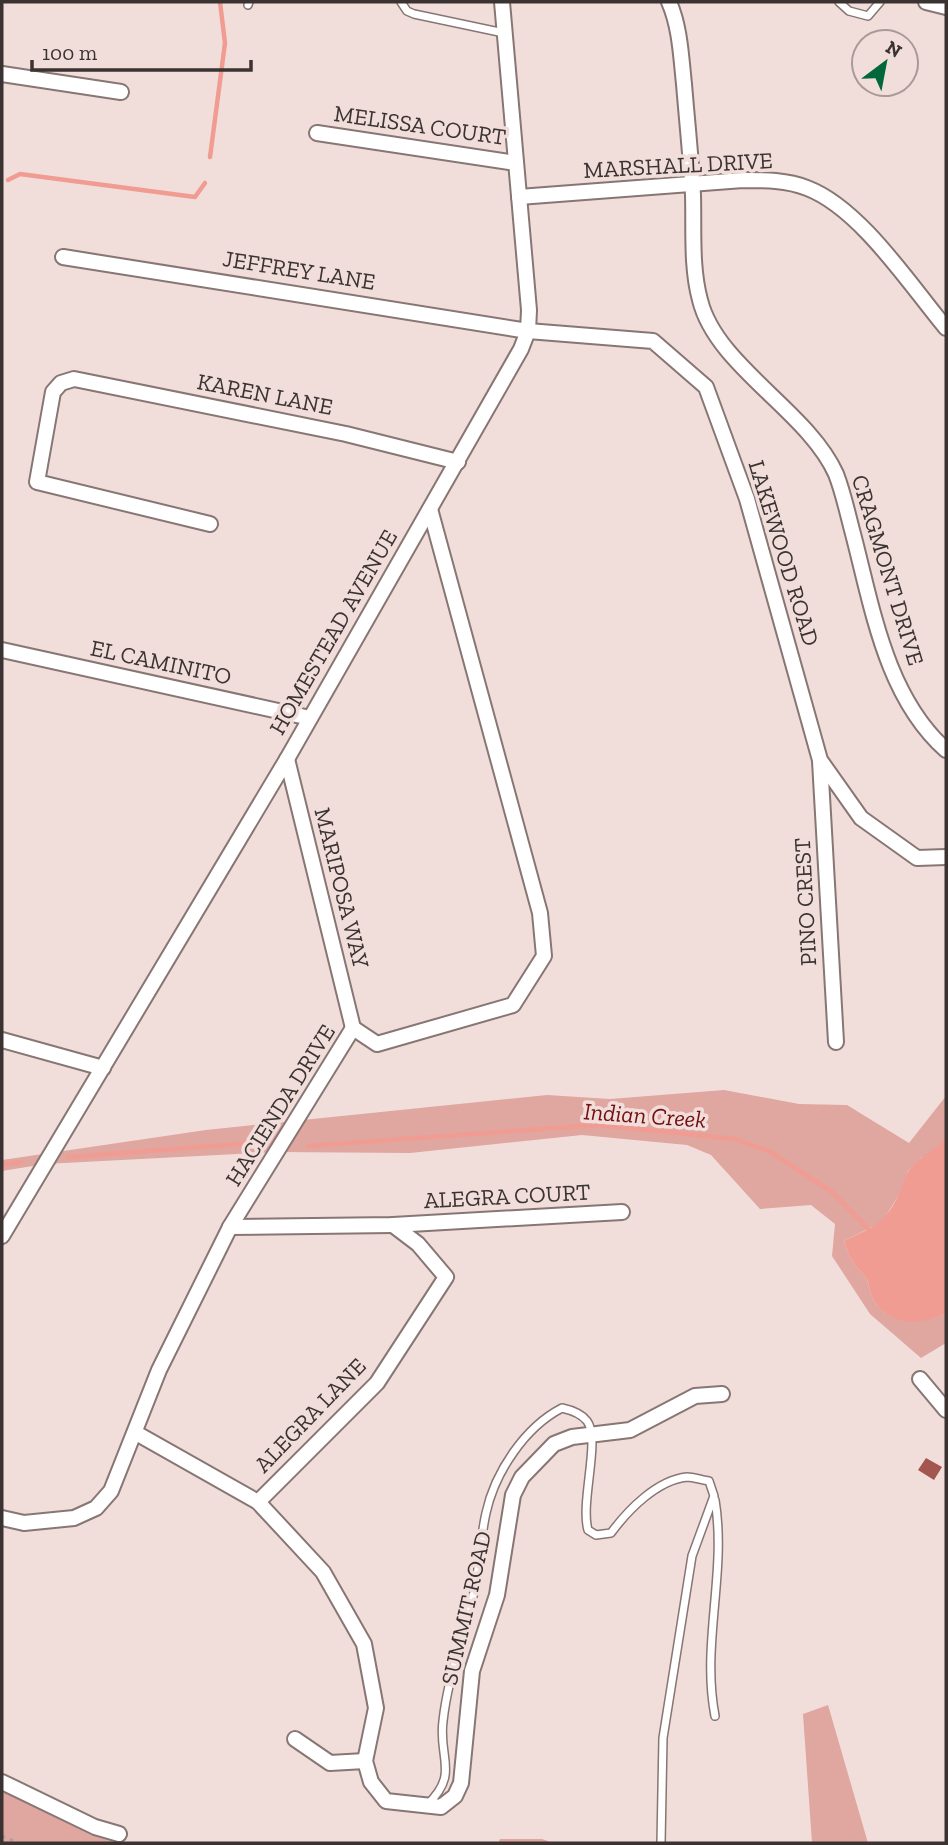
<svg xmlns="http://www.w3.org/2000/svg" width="948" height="1845" viewBox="0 0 948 1845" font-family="'Zilla Slab',serif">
  <rect width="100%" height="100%" fill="#f1dedb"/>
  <g fill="#e0a6a0">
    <path d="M724 1090 799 1104 847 1105 909 1143 946 1096V1137L936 1151 921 1158 908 1171 900 1193 882 1222 844 1241C850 1261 853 1262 866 1278 870 1284 869 1292 873 1299 888 1326 922 1325 946 1313V1343L921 1358 870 1314 832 1256 835 1224 811 1205 760 1209 711 1155 687 1145 582 1135 410 1153 276 1152 45 1164 2 1171V1160L206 1130 547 1095 610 1099Z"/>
    <polygon points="828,1705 868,1843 812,1843 803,1714"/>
    <polygon points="2,1791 91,1835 116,1843 2,1843"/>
    <polygon points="500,1839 542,1839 553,1843 498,1843"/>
  </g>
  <path fill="#f09c93" d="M946 1137V1313C921 1326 889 1327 873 1299 869 1292 870 1284 866 1278 853 1262 850 1261 844 1241 873 1227 884 1225 899 1194 903 1186 904 1176 910 1169 921 1155 935 1151 946 1137Z"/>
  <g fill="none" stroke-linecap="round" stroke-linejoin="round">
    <g stroke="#f09c93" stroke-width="4.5">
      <polyline points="210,157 225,43 220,2"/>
      <polyline points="8,180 20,174 195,197 205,183"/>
      <polyline points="308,1146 597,1125 735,1139 769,1151 832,1192 870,1231"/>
      <polyline points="68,1157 253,1143"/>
      <polyline points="2,1165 21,1162"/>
    </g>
  </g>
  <polygon fill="#a2564f" points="926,1458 942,1467 934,1480 918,1470"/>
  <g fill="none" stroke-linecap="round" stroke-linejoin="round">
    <g stroke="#877673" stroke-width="10">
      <g id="lane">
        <polyline points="401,2 407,11 414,14 504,33"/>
        <polyline points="839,2 849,11 868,16 880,2"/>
        <polyline points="248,5 249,2"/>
        <path d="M715 1500C727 1572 701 1644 715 1716"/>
        <path d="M427 1805C460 1773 438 1759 443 1721 448 1676 464 1636 474 1592 480 1566 480 1539 486 1513 495 1472 525 1427 562 1408 571 1410 581 1413 587 1421 601 1439 580 1502 588 1530L596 1535 611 1533C628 1510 657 1480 687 1477 693 1477 702 1480 709 1481L714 1496 692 1556 663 1738 661 1843"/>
      </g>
    </g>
    <g stroke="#877673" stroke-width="18">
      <g id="street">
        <path d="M669 2C680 27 681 56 684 84 687 121 691 158 693 195 694 230 691 267 700 300 716 366 808 411 836 474 843 492 847 511 852 530 872 605 885 696 946 750"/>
        <polyline points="926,2 946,7"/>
        <polyline points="2,74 121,92"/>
        <polyline points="317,133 516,163"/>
        <path d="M519 197 743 180C765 180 787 180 807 188 860 208 910 285 946 328"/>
        <polyline points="63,257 528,331 653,341 706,387 747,499 820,760 861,818 917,858 946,857"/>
        <polyline points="210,524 37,482 53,392 61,383 74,379 346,434 458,462"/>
        <polyline points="2,650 310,718"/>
        <polyline points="287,759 353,1028"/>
        <polyline points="820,761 836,1042"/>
        <polyline points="2,1040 103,1068"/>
        <polyline points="230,1227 393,1225 622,1212"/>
        <polyline points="2,1236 287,759 521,349 528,331 529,310 502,2"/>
        <polyline points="920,1379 946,1410"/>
        <polyline points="136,1433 258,1502 323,1572 364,1644 376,1708 365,1761 371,1782 386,1801 441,1807 455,1796 461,1783 472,1671 497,1595 513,1495 522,1477 554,1444 572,1437 630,1430 695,1396 722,1394"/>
        <polyline points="258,1502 377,1383 446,1277 418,1244 393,1225"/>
        <polyline points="2,1518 24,1523 74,1518 96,1508 111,1491 159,1370 230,1227 353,1028 377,1044 513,1005 544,956 540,913 430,509"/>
        <polyline points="295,1739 330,1763 365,1761"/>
        <polyline points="2,1782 95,1827 119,1834"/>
      </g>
    </g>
    <polyline stroke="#ad9f9c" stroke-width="2.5" stroke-dasharray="3.5 5" stroke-linecap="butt" points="2,1836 19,1843"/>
    <use href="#lane" stroke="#fff" stroke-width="7"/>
    <use href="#street" stroke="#fff" stroke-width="14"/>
  </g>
  <g text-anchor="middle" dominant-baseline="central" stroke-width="7" stroke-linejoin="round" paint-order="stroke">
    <g font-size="23" fill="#3b3332" stroke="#f1dedb">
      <text transform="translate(420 125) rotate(8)">MELISSA COURT</text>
      <text transform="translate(678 165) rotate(-3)">MARSHALL DRIVE</text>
      <text transform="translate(299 270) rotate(9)">JEFFREY LANE</text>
      <text transform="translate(265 394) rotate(11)">KAREN LANE</text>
      <text transform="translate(784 553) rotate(73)">LAKEWOOD ROAD</text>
      <text transform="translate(888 570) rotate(73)">CRAGMONT DRIVE</text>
      <text transform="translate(333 632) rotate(-60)">HOMESTEAD AVENUE</text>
      <text transform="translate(161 662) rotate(12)">EL CAMINITO</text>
      <text transform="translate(342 888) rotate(76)">MARIPOSA WAY</text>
      <text transform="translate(805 902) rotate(-93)">PINO CREST</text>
      <text transform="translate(280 1105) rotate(-58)">HACIENDA DRIVE</text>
      <text transform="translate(507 1196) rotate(-3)">ALEGRA COURT</text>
      <text transform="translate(310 1415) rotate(-46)">ALEGRA LANE</text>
      <text transform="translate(466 1608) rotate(-77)">SUMMIT ROAD</text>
    </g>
    <g font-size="24" font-style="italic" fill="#720f11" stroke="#f1dedb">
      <text transform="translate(645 1115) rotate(4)">Indian Creek</text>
    </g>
  </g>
  <rect width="948" height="1845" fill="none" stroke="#3b3332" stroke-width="7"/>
  <g transform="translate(885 63) rotate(32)"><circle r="33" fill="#f1dedb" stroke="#a89a97" stroke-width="2"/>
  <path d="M0-5L12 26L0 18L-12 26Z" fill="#02673b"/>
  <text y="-10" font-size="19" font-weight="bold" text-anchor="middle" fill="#3b3332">N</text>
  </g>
  <path d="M32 60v10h219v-10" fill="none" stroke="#3b3332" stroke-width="3.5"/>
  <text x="42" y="60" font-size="21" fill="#3b3332" stroke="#f1dedb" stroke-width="5" paint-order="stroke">100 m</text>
</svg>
